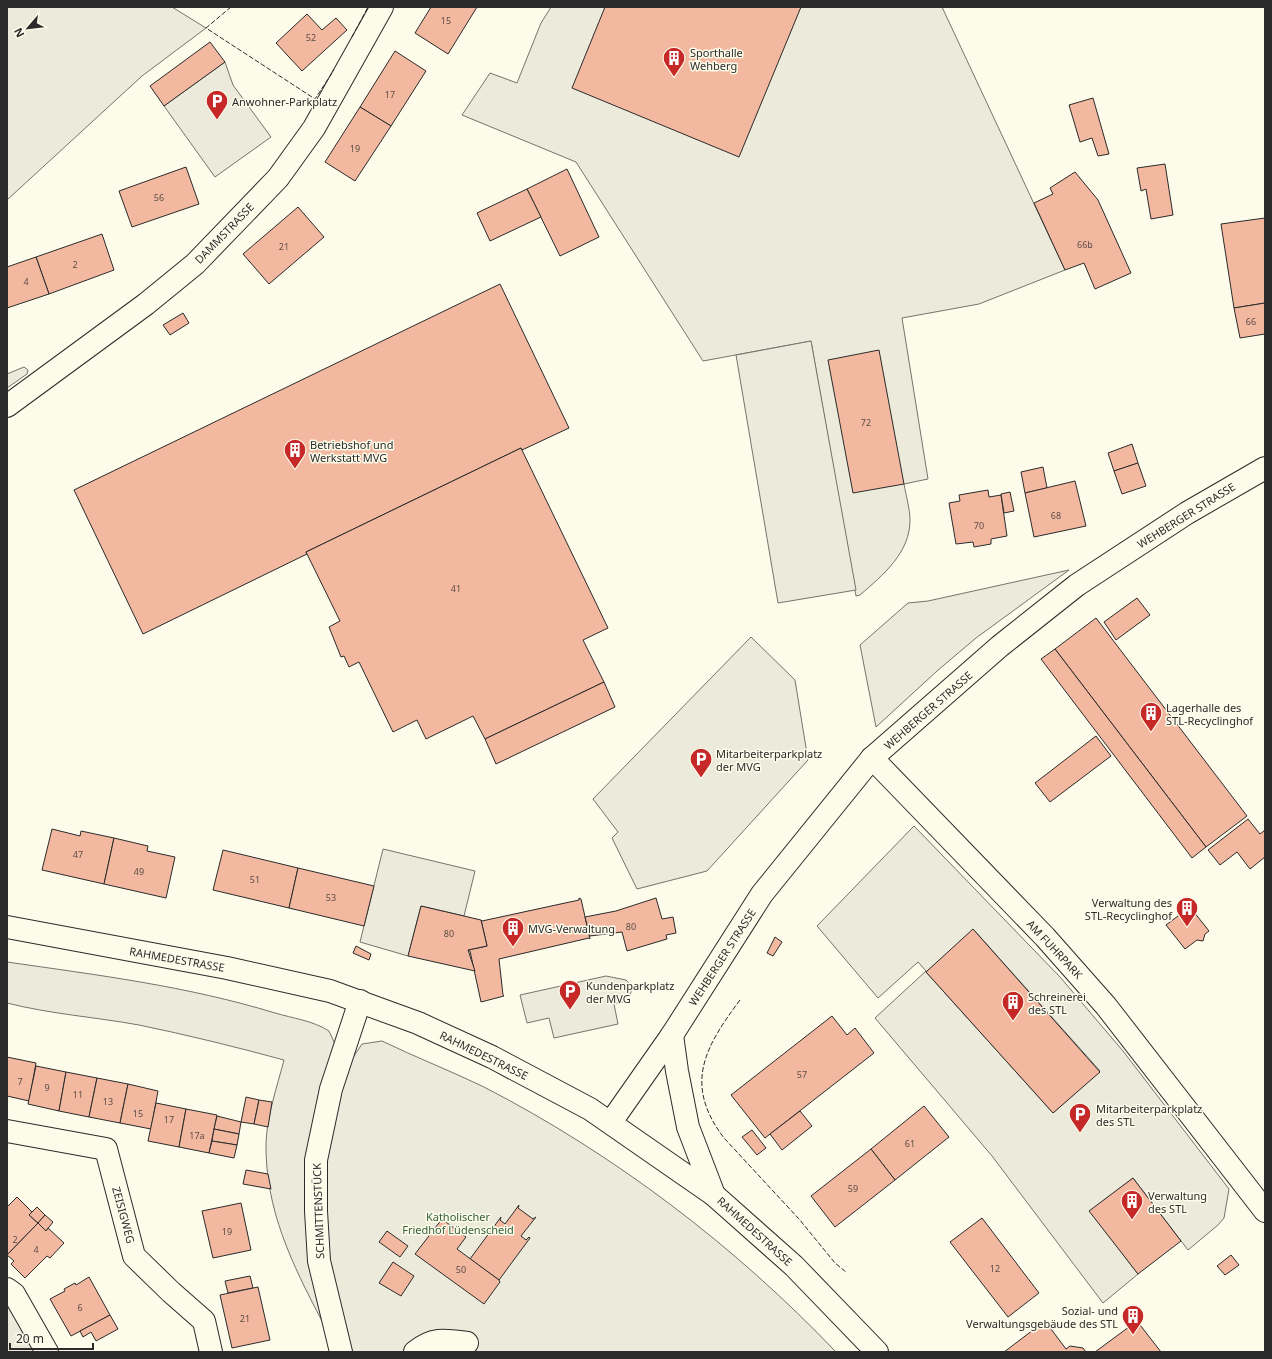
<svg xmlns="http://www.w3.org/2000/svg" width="1272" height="1359" viewBox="0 0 1272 1359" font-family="'Noto Sans',sans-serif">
  <rect width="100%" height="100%" fill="#fdfbea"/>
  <g fill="#ecebdb" stroke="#74746e">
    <polygon points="7,7 172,7 206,28 142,76 7,200"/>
    <path d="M551 7H942L1065 270 979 304 902 318 928 479 904 484C906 496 910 509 910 520 910 553 883 575 860 595L856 596 811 341 703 361 576 162 462 115 490 73 517 83 541 23Z"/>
    <polygon points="24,367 28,370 27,374 7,388 7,374"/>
    <polygon points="1069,570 976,638 937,671 876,727 860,645 908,603 928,601"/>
    <path d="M7 962C97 975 187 986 275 1013 292 1018 314 1021 329 1031L335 1044 313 1122 307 1159 316 1295 322 1321C292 1264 265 1209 266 1143 267 1115 277 1087 284 1060 236 1047 188 1035 139 1025 95 1017 50 1014 7 1003Z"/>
    <path d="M382 1041C415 1057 451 1071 484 1087 614 1154 735 1246 836 1352H350L329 1258 326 1210 327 1160 340 1093 350 1062 362 1044Z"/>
    <polygon points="7,1295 40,1352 7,1352"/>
  </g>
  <g fill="#eceadb" stroke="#74746e" fill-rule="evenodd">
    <polygon points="225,62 233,85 271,137 215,177 164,106"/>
    <polygon points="811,341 856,590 778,603 736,355"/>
    <polygon points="751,637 795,680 808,760 707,871 637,889 612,838 618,832 593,799"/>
    <path d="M914 826 1060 977 1123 1051 1229 1189 1224 1218 1218 1225 1188 1250 1133 1178 1090 1211 1138 1274 1103 1303 992 1156 875 1018 926 971 918 962 878 998 817 926ZM974 930 1100 1071 1053 1113 926 972Z"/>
    <polygon points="383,849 475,871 464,916 421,906 408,956 360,942"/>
    <polygon points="606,976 626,980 629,983 632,990 627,1001 614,1004 618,1024 554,1038 549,1018 527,1023 520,995"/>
  </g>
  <g fill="#f2b8a0" stroke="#2b2b2b">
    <polygon points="431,7 477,7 448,54 415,33"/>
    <polygon points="605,7 801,7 739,157 572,88"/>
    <polygon points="307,14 322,30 336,18 347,30 302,71 276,43"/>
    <polygon points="210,42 225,62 164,106 150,86"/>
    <polygon points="395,51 426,71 391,126 360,107"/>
    <polygon points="1093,98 1109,154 1098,156 1092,138 1080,142 1069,105"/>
    <polygon points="360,107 391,126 355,181 325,162"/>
    <polygon points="1165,164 1173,215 1151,219 1146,189 1141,191 1137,168"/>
    <polygon points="186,167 199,204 132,227 119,191"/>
    <polygon points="567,169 599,237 560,256 527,189"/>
    <polygon points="1075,172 1098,200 1131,273 1095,289 1084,263 1065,270 1034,203 1053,194 1050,188"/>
    <polygon points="527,189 541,217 490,241 477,213"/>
    <polygon points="298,207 324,237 269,284 243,254"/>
    <polygon points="1265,218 1265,303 1234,308 1221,224"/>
    <polygon points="102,234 114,270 49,294 36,257"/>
    <polygon points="36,257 49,294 7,308 7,267"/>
    <polygon points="500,284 569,428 522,450 521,448 306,552 307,554 143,634 74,490"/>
    <polygon points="1265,303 1265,334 1240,338 1234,308"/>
    <polygon points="183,313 189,323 170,335 163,325"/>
    <polygon points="879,350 904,484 853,493 828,360"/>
    <polygon points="1132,444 1138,463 1114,471 1108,453"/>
    <polygon points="521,448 608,628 583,640 604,682 485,739 473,716 426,739 417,720 393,732 359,662 349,667 344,656 341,657 329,627 340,621 306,552"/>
    <polygon points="1138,463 1146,486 1122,494 1114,471"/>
    <polygon points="1043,467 1047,488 1025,493 1021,472"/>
    <polygon points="1075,481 1086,526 1034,537 1025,493"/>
    <polygon points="988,490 989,497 1001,495 1007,536 991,539 991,544 974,547 973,542 956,544 949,503 960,501 959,495"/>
    <polygon points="1010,492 1014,511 1004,513 1001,494"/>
    <polygon points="1137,598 1150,615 1116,640 1104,622"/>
    <polygon points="1096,618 1247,816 1206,847 1055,649"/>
    <polygon points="1055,649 1206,847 1192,858 1041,659"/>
    <polygon points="604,682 615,707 496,764 485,739"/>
    <polygon points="1096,736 1111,756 1050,802 1035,783"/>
    <polygon points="1248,819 1260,834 1265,830 1265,857 1250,869 1237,852 1220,865 1208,850"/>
    <polygon points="52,829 80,836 81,831 114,838 104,884 42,870"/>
    <polygon points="114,838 148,846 147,851 175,857 166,898 104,884"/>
    <polygon points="223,850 298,868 289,908 213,890"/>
    <polygon points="298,868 374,886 364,926 289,908"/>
    <polygon points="579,898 581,899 590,939 589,938 499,959 503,995 504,996 481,1002 470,951 468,950 487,946 481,920 482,921 579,900"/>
    <polygon points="656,898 662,919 673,917 676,933 666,935 667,939 627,951 622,932 590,936 585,917 616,911"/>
    <polygon points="421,906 481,920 487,946 468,950 475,971 408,956"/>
    <polygon points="1190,907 1209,931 1205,934 1203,941 1197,940 1185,949 1166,925"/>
    <polygon points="973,929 1100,1072 1053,1113 926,972"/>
    <polygon points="775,937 782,942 773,956 767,953"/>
    <polygon points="356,946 371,954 369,960 353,953"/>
    <polygon points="832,1016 847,1035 855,1028 874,1053 765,1138 731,1095"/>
    <polygon points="7,1057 36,1063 29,1101 7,1096"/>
    <polygon points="36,1066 66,1072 59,1111 28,1104"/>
    <polygon points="66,1072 97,1078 89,1117 59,1111"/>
    <polygon points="97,1078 128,1084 120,1123 89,1117"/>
    <polygon points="128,1084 158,1091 151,1129 120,1123"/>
    <polygon points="246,1097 259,1100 254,1124 241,1122"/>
    <polygon points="259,1100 272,1102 268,1127 254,1124"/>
    <polygon points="156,1103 186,1109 179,1147 148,1141"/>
    <polygon points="924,1106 949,1137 895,1180 871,1149"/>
    <polygon points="186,1109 217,1115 209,1153 179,1147"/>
    <polygon points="800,1111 812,1126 782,1150 770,1134"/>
    <polygon points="217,1116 241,1122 239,1134 214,1129"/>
    <polygon points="214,1129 239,1134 237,1145 212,1141"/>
    <polygon points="752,1130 766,1148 757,1155 742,1137"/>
    <polygon points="212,1141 237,1145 234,1158 209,1153"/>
    <polygon points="871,1149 895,1180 835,1227 811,1196"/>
    <polygon points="246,1170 268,1174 271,1189 243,1184"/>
    <polygon points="1133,1178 1181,1241 1138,1274 1089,1211"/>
    <polygon points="17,1197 32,1212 29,1215 38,1223 7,1255 7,1207"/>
    <polygon points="241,1203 251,1250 213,1258 202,1211"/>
    <polygon points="519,1205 518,1208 533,1219 536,1217 521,1236 526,1240 529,1237 530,1238 499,1280 470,1259 501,1217 500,1220 505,1224"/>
    <polygon points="37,1207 45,1215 38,1223 29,1215"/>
    <polygon points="45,1215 53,1222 46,1231 38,1223"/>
    <polygon points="982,1218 1039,1293 1008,1317 950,1242"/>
    <polygon points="442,1219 466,1237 457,1249 499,1280 500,1282 484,1304 415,1254"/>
    <polygon points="38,1223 46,1231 48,1228 64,1243 50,1258 47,1256 25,1278 11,1264 14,1261 7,1255"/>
    <polygon points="387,1231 408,1246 400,1257 379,1242"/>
    <polygon points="1231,1255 1239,1265 1225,1275 1217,1266"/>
    <polygon points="393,1262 414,1276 401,1296 379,1283"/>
    <polygon points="250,1276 253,1288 228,1293 225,1281"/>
    <polygon points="89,1277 110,1315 71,1336 50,1299 65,1291 64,1289 75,1283 76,1285"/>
    <polygon points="258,1287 270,1340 232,1348 220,1295"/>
    <polygon points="110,1315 118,1329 96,1341 91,1332 83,1337 80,1331"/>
    <polygon points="1045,1321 1066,1349 1070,1346 1083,1348 1086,1352 1004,1352"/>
    <polygon points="1137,1321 1161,1352 1095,1352"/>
  </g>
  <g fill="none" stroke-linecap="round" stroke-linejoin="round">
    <g stroke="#2b2b2b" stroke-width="24">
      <g id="street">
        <polyline points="7,406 146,304 195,264 278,178 314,128 382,7"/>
        <polyline points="872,758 1045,937 1106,1006 1265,1211"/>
        <polyline points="672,1035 677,1071 688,1127 714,1195"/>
        <polyline points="611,1122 672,1035 762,894 872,758 1000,646 1077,585 1187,513 1265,468"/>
        <polyline points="7,1131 106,1149 134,1256 171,1292 204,1321 211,1352"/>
        <polyline points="7,1289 14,1294 47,1352"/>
        <polyline points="341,1352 319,1261 316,1211 316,1160 331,1089 360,1001"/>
        <path d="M415 1352C433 1337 446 1340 467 1343"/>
      </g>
    </g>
    <g stroke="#2b2b2b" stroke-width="24">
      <polyline id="secondary" points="7,927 227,968 330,991 418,1023 492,1057 590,1109 714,1195 794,1266 877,1352"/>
    </g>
    <use href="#street" stroke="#fdfbea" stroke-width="22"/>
    <use href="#secondary" stroke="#fdfbea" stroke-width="22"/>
    <g stroke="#2b2b2b" stroke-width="1" stroke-dasharray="5 2" stroke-linecap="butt">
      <polyline points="231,7 206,28 315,99 334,70"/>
      <polyline points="352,37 368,7"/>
      <path d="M740 1000C705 1047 683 1084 724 1138L799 1219 835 1263 846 1272"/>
    </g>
  </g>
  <defs>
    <g id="building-pin" transform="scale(1.15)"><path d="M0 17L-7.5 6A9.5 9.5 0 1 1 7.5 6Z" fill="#c62828" stroke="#fdfbea"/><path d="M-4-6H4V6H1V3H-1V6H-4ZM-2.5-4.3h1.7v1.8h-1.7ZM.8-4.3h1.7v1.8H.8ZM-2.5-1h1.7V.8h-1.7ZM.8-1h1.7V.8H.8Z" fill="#fff"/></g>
    <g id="parking-pin" transform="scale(1.15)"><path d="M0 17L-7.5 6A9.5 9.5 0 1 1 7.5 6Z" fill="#c62828" stroke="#fdfbea"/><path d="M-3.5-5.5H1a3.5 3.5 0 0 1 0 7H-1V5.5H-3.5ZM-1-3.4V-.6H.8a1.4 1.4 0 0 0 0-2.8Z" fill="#fff"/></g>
  </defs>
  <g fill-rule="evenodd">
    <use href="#building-pin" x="674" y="58"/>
    <use href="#parking-pin" x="217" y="101"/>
    <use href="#building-pin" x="295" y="450"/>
    <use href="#building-pin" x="1151" y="713"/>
    <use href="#parking-pin" x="701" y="759"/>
    <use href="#building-pin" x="1187" y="908"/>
    <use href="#building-pin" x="513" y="928"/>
    <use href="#parking-pin" x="570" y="991"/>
    <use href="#building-pin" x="1013" y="1002"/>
    <use href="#parking-pin" x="1080" y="1114"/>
    <use href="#building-pin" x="1132" y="1201"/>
    <use href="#building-pin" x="1133" y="1316"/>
  </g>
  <g text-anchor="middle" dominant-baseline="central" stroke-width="3" stroke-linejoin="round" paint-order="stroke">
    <g font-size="9" fill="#5d4e48">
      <text x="446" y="20">15</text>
      <text x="311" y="37">52</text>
      <text x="390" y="94">17</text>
      <text x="355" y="148">19</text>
      <text x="159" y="197">56</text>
      <text x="1085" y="244">66b</text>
      <text x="284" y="246">21</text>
      <text x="75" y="264">2</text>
      <text x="26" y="281">4</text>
      <text x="1251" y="321">66</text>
      <text x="866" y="422">72</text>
      <text x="1056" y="515">68</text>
      <text x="979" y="525">70</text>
      <text x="456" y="588">41</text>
      <text x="78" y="854">47</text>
      <text x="139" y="871">49</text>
      <text x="255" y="879">51</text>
      <text x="331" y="897">53</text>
      <text x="631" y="926">80</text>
      <text x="449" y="933">80</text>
      <text x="802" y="1074">57</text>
      <text x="20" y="1081">7</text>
      <text x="47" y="1087">9</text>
      <text x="78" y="1094">11</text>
      <text x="108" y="1101">13</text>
      <text x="138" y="1113">15</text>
      <text x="169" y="1119">17</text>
      <text x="197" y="1135">17a</text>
      <text x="910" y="1143">61</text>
      <text x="853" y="1188">59</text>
      <text x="227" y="1231">19</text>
      <text x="15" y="1239">2</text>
      <text x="36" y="1249">4</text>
      <text x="995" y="1268">12</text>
      <text x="461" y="1269">50</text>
      <text x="80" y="1307">6</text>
      <text x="245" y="1318">21</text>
    </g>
    <g font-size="11" fill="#2b2b2b" stroke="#fdfbea" text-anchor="start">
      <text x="690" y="52">Sporthalle<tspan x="690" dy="13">Wehberg</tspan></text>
      <text x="232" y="101">Anwohner-Parkplatz</text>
      <text x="310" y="444">Betriebshof und<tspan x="310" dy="13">Werkstatt MVG</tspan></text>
      <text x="1166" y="707">Lagerhalle des<tspan x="1166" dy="13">STL-Recyclinghof</tspan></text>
      <text x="716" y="753">Mitarbeiterparkplatz<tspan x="716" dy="13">der MVG</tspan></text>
      <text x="1172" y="902" text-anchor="end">Verwaltung des<tspan x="1172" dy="13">STL-Recyclinghof</tspan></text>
      <text x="528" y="928">MVG-Verwaltung</text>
      <text x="586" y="985">Kundenparkplatz<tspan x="586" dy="13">der MVG</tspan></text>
      <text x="1028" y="996">Schreinerei<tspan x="1028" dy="13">des STL</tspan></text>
      <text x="1096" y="1108">Mitarbeiterparkplatz<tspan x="1096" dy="13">des STL</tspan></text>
      <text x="1148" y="1195">Verwaltung<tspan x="1148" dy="13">des STL</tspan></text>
      <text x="1118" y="1310" text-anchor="end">Sozial- und<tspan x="1118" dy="13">Verwaltungsgebäude des STL</tspan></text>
    </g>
    <g font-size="11" fill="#2b2b2b" stroke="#fdfbea">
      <text transform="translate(224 233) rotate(-46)">DAMMSTRASSE</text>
      <text transform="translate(1186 515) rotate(-32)">WEHBERGER STRASSE</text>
      <text transform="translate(928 710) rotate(-41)">WEHBERGER STRASSE</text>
      <text transform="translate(1055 949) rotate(47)">AM FUHRPARK</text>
      <text transform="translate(722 957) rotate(-57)">WEHBERGER STRASSE</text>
      <text transform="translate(177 959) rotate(10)">RAHMEDESTRASSE</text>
      <text transform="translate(484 1055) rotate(26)">RAHMEDESTRASSE</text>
      <text transform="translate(318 1211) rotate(-92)">SCHMITTENSTÜCK</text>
      <text transform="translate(124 1215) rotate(75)">ZEISIGWEG</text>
      <text transform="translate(755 1231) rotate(42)">RAHMEDESTRASSE</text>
    </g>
    <g font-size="11" fill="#34623c" stroke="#fdfbea">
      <text x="458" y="1216">Katholischer<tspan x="458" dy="13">Friedhof Lüdenscheid</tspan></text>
    </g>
  </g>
  <rect width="1272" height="1359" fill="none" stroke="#2b2b2b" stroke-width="16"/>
  <g transform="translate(28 28) rotate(242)" stroke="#fdfbea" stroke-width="3" paint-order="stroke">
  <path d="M0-3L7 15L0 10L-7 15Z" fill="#2b2b2b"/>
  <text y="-6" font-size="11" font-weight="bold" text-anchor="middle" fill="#2b2b2b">N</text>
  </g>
  <path d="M10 1343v6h83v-6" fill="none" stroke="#2b2b2b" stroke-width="2"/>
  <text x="16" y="1343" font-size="12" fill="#2b2b2b" stroke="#fdfbea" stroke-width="3" paint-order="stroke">20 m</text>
</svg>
